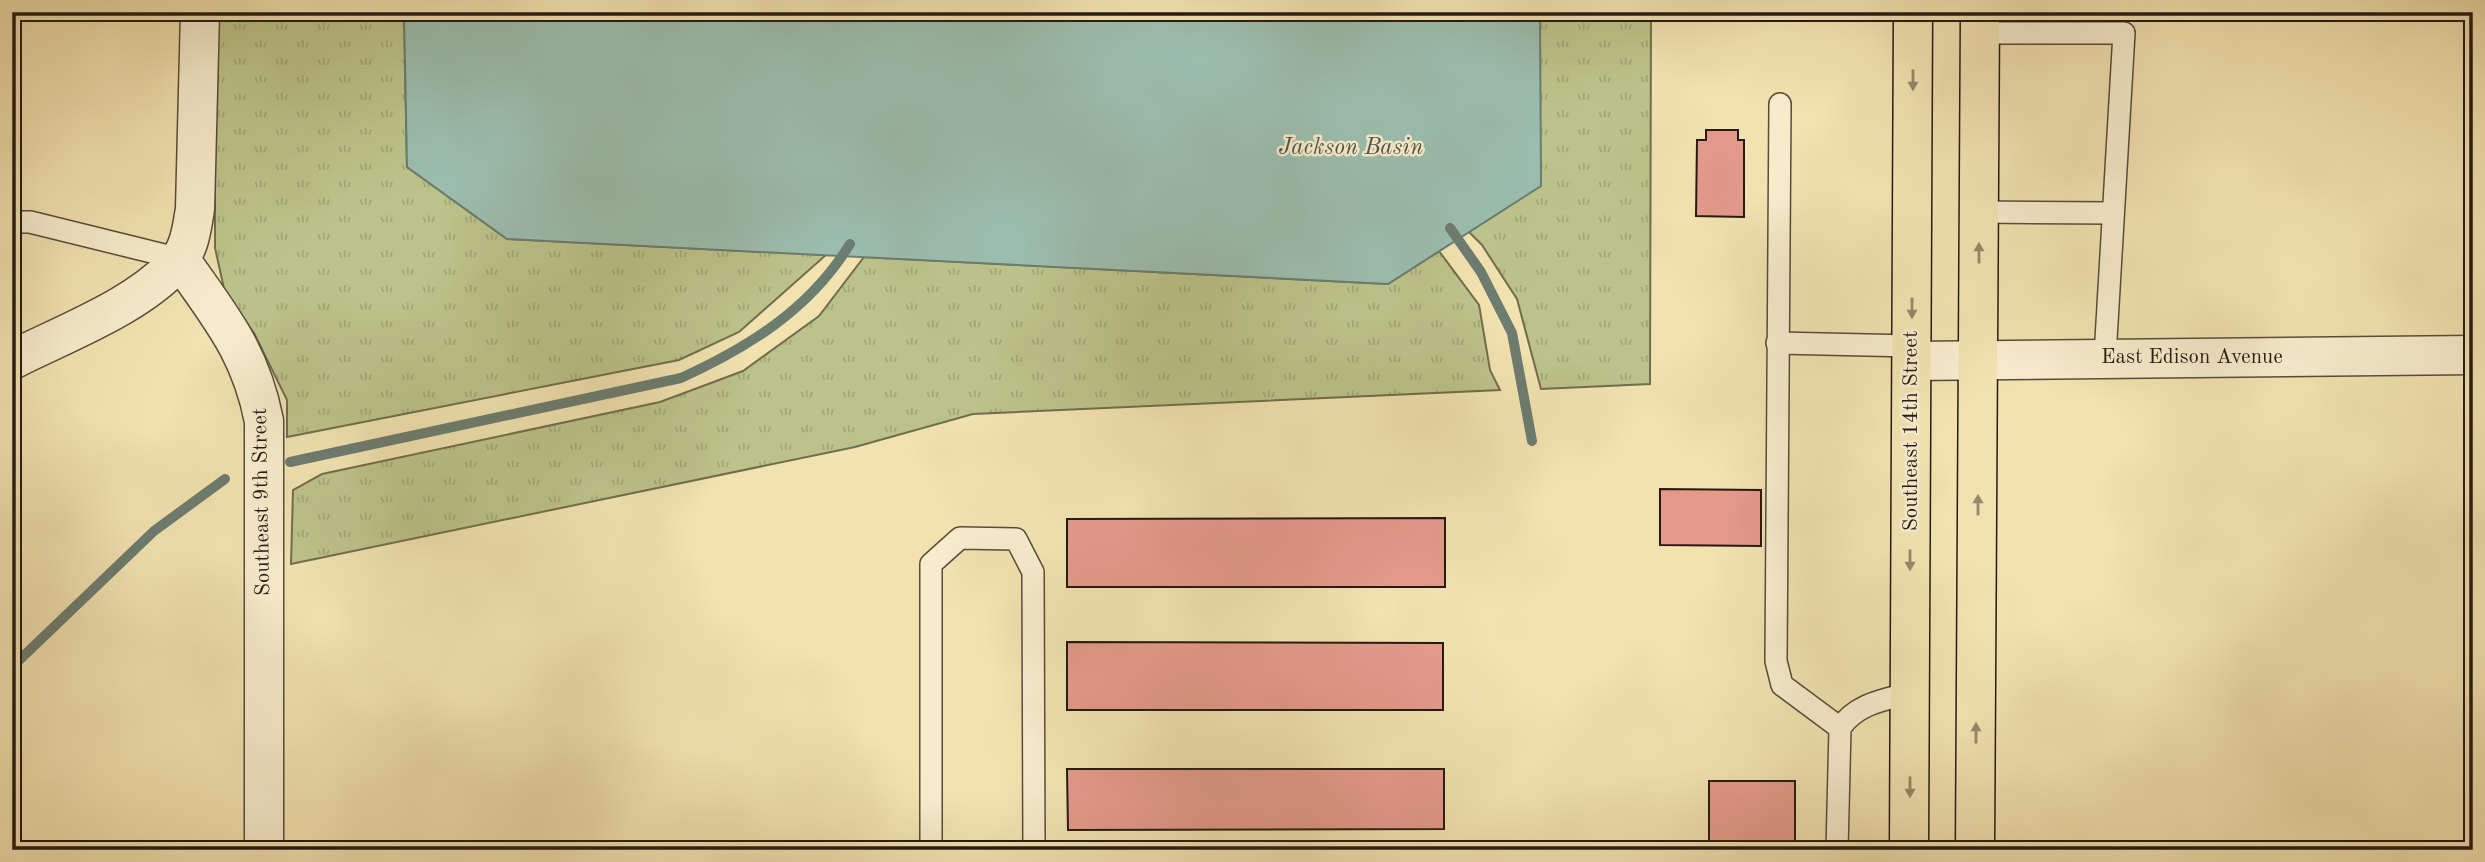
<svg xmlns="http://www.w3.org/2000/svg" width="2485" height="862" viewBox="0 0 2485 862" font-family="'Old Standard TT',serif">
  <defs>
    <pattern id="grass-tufts" width="24" height="20" patternUnits="userSpaceOnUse" patternTransform="scale(1.75)"><rect width="24" height="20" fill="#bcc38a"/><path d="M3 7l-1-3M5 7V3M7 7l1-3M15 17l-1-3M17 17v-4M19 17l1-3" fill="none" stroke="#a1a776"/></pattern>
  </defs>
  <rect width="100%" height="100%" fill="#f1e2b0"/>
  <filter id="stains"><feTurbulence type="fractalNoise" baseFrequency=".00286" numOctaves="4"/><feColorMatrix values="0 0 0 0 .2 0 0 0 0 .09 0 0 0 0 .02 0 0 0 .5 -.17"/></filter>
  <radialGradient id="worn" r=".72"><stop offset=".6" stop-color="#630" stop-opacity="0"/><stop offset="1" stop-color="#630" stop-opacity=".3"/></radialGradient>
  <g fill="url(#grass-tufts)" stroke="#716e4e" stroke-width="2">
    <polygon points="215,12 404,12 407,167 507,239 826,255 739,332 679,360 287,437 287,400 254,333 225,293 215,248"/>
    <polygon points="1540,12 1651,12 1650,384 1541,389 1517,299 1482,245 1469,232 1540,186"/>
    <polygon points="1439,251 1479,305 1490,370 1500,390 973,414 855,447 291,564 293,490 322,474 660,402 743,371 819,316 864,257 1388,284"/>
  </g>
  <polygon fill="#9bbdad" stroke="#6c7c6f" stroke-width="2" points="404,12 1540,12 1541,186 1388,284 507,239 407,167"/>
  <g fill="none" stroke-linecap="round" stroke-linejoin="round">
    <g stroke="#6c7c6f" stroke-width="10">
      <polyline points="1450,228 1481,272 1512,333 1532,441"/>
      <path d="M290 462 681 378C749 347 810 309 850 244"/>
      <polyline points="12,667 154,531 225,479"/>
    </g>
  </g>
  <g fill="#e39a8b" stroke="#261a13" stroke-width="2">
    <polygon points="1706,130 1738,130 1738,140 1744,140 1744,217 1696,216 1697,140 1706,140"/>
    <polygon points="1660,489 1761,490 1761,546 1660,545"/>
    <polygon points="1445,518 1445,587 1067,587 1067,519"/>
    <polygon points="1067,642 1443,643 1443,710 1067,710"/>
    <polygon points="1067,769 1444,769 1444,829 1068,830"/>
    <rect x="1709" y="781" width="86" height="69"/>
  </g>
  <g fill="none" stroke-linecap="round" stroke-linejoin="round">
    <g stroke="#594c3a" stroke-width="24">
      <g id="service">
        <polyline points="1980,33 2124,33 2105,357"/>
        <polyline points="1780,104 1776,661 1782,685 1840,728"/>
        <polyline points="1979,212 2113,213"/>
        <polyline points="12,222 30,222 180,259"/>
        <polyline points="1777,343 1912,346"/>
        <polyline points="931,850 931,564 960,538 1016,539 1033,572 1034,850"/>
        <path d="M1837 850 1840 728C1856 704 1883 700 1910 693"/>
      </g>
    </g>
    <g stroke="#594c3a" stroke-width="41">
      <g id="minor">
        <path d="M180 259C220 317 250 350 264 421V850"/>
        <path d="M12 360C65 333 140 306 179 260 190 246 192 227 195 209L200 12"/>
        <polyline points="1912,361 2473,355"/>
      </g>
    </g>
    <g stroke="#261a13" stroke-width="41">
      <g id="primary">
        <polyline points="1909,850 1913,12"/>
        <polyline points="1975,850 1980,12"/>
      </g>
    </g>
    <use href="#service" stroke="#f6eccc" stroke-width="21"/>
    <use href="#minor" stroke="#f6eccc" stroke-width="38"/>
    <use href="#primary" stroke="#f1e2b0" stroke-width="38"/>
  </g>
  <defs><path id="oneway-solid" d="M-6-.8H1V-3.2L6.5 0L1 3.2V.8H-6Z" transform="scale(1.75)"/></defs>
  <g fill="#968869">
    <use href="#oneway-solid" transform="translate(1913 80) rotate(90)"/>
    <use href="#oneway-solid" transform="translate(1979 253) rotate(-90)"/>
    <use href="#oneway-solid" transform="translate(1912 308) rotate(90)"/>
    <use href="#oneway-solid" transform="translate(1978 505) rotate(-90)"/>
    <use href="#oneway-solid" transform="translate(1910 560) rotate(90)"/>
    <use href="#oneway-solid" transform="translate(1976 733) rotate(-90)"/>
    <use href="#oneway-solid" transform="translate(1910 787) rotate(90)"/>
  </g>
  <g text-anchor="middle" dominant-baseline="central" stroke-width="5" stroke-linejoin="round" paint-order="stroke">
    <g font-size="21" fill="#261a13" stroke="#f6eccc">
      <text x="2192" y="357">East Edison Avenue</text>
      <text transform="translate(1911 431) rotate(-90)">Southeast 14th Street</text>
      <text transform="translate(262 502) rotate(-91)">Southeast 9th Street</text>
    </g>
    <g font-size="23" font-style="italic" fill="#4f5349" stroke="#f6eccc">
      <text x="1351" y="147">Jackson Basin</text>
    </g>
  </g>
  <rect width="2485" height="862" fill="none" stroke="#f1e2b0" stroke-width="42"/>
  <rect x="14" y="14" width="2457" height="834" fill="none" stroke="#261a13" stroke-width="3.5"/>
  <rect x="21" y="21" width="2443" height="820" fill="none" stroke="#261a13" stroke-width="2"/>
  <rect width="100%" height="100%" filter="url(#stains)"/>
  <rect width="100%" height="100%" fill="url(#worn)"/>
</svg>
